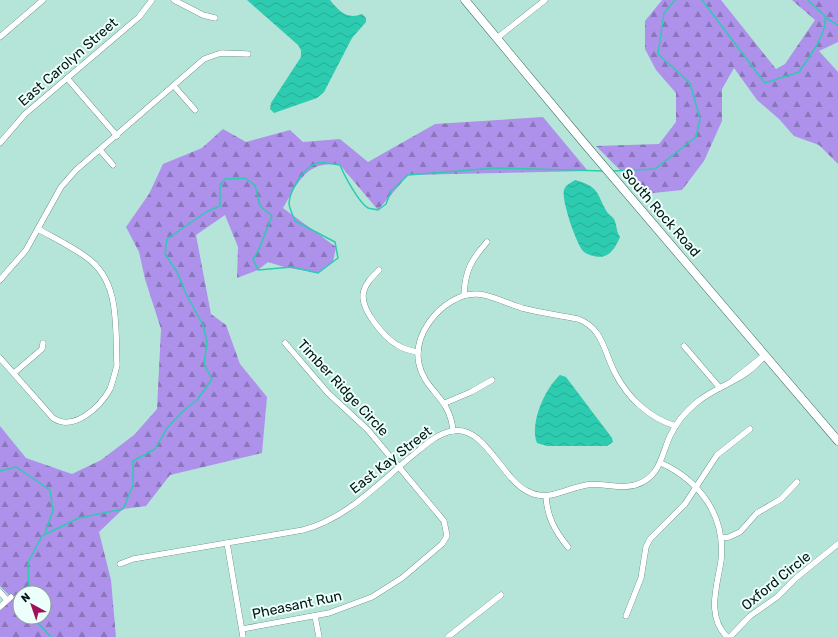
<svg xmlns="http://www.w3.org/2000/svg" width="838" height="637" viewBox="0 0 838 637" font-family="Rubik,sans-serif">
  <defs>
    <pattern id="forest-firs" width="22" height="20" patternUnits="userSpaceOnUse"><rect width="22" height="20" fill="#ae91eb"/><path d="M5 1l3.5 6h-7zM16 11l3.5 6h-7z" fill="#8b75bd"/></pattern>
    <pattern id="water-waves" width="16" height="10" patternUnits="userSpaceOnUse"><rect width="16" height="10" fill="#2dcbb0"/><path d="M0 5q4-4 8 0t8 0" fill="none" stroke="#26ae96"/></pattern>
  </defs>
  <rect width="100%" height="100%" fill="#b5e5d8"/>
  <g fill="url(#forest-firs)">
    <polygon points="662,0 721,0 776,69 785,64 815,20 792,0 838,0 838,42 819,51 838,72 838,164 819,145 794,136 779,119 757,100 734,68 722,89 722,121 704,161 682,190 644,194 596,146 659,144 676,122 676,93 656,70 645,49 645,21"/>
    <path d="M543 117 588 171 408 175 378 210 340 165C306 160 298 183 283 208L336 247 333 262 318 273 284 267 268 262 258 270 237 278 238 247 225 215 196 235 211 314 226 325 240 364 267 397 262 453 170 475 146 506 123 509 99 532 111 580 116 637H0V607L7 600 20 595V617H44V593H26L34 589 11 597 0 586V426L26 458 72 474 101 460 134 435 157 409 161 329 145 279 139 252 126 227 149 194 163 164 202 148 223 129 246 142 290 130 303 142 340 139 368 162 435 124Z"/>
  </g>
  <g fill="url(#water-waves)">
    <path d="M247 0H330C339 11 347 20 362 14L366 18V22L352 38 324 92 317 98 274 113 270 109 271 103 301 57V50L298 45Z"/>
    <path d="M575 180C600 187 596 193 607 212 609 215 612 216 614 219 617 225 616 231 620 237 615 249 608 260 594 256 590 255 586 254 583 251 576 243 561 199 564 190 566 184 571 183 575 180Z"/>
    <path d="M560 375 566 377 612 438 613 442 607 446H547L537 443C529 424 545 388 560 375Z"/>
  </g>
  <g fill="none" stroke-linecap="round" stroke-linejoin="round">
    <g stroke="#2dcbb0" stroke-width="1.5">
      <path d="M702 0 765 83 799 72C809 57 827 35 825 16L808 0"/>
      <polyline points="826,18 838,25"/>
      <polyline points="612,171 655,169 696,137 700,119 690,83 658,54 664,13 675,0"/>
      <polyline points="0,471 16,467 50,490 53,510 45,534"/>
      <path d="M29 593 28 563 42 536 79 518 123 509 133 485V461L155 449 167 428 183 411 197 400 212 379 204 364 207 343 203 325 186 294 177 272 165 254 167 239 206 212 220 206V185L225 179 245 178 255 185 260 206 272 216 259 249 253 259 258 270 292 267 318 273 338 258 335 242 295 221C293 215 289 208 289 203 290 190 304 166 318 163 326 162 333 164 340 165 344 175 359 203 368 208 371 209 375 209 378 210L386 204 391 191 408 175 496 168 605 171"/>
      <polyline points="35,617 36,621 51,637"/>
    </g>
    <g stroke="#416e64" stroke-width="6">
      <g id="minor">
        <polyline points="174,0 203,15 215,18"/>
        <polyline points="0,37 43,0"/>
        <polyline points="497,38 545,0"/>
        <polyline points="67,78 117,136"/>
        <polyline points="174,86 195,110"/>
        <polyline points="0,143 25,114 139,17 152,0"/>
        <polyline points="100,150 113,165"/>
        <path d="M379 270C372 277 364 285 363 295 362 311 384 337 397 345 404 349 410 351 418 352"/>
        <polyline points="0,280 26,250 61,187 76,170 204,59 221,53 248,54"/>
        <path d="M464 295C465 271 471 260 487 242"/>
        <polyline points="684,346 720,388"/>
        <path d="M0 358 53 418C74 432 100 407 110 389 113 381 115 373 117 365 115 328 121 281 86 257 71 246 54 238 38 229"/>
        <polyline points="14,373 42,349 43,343"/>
        <polyline points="733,380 762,357"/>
        <polyline points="445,403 471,392 492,380"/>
        <path d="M453 431C450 396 425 392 419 364 416 350 420 336 428 324 440 306 462 290 484 295 497 298 509 304 522 308 540 313 559 315 578 319 603 328 604 352 615 373 628 398 649 418 676 426"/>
        <path d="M661 463C700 481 726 516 721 561 717 587 706 615 727 637"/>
        <path d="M546 496C547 517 555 531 568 547"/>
        <polyline points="721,538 729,537 740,532 757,513 781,499 797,482"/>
        <polyline points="227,543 243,637"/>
        <path d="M120 564 133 559 303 530C345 519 375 487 407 460 421 449 435 434 452 431 484 424 502 479 527 491 547 502 562 490 582 486 600 481 618 490 635 485 660 478 661 456 670 436 676 423 685 412 696 403 720 383 745 382 765 355"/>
        <polyline points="0,592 7,600"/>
        <polyline points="0,607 11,597"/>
        <polyline points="315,616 319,637"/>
        <polyline points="626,616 641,578 646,547 650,539 685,504 717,455 750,429"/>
        <polyline points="242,629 329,613 372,597 402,578 442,544 447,536 444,521 368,430 328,393 285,343"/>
        <polyline points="448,637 501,595"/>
        <polyline points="730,637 750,616 777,597 796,578 838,544"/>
      </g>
    </g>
    <g stroke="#416e64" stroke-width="9">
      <polyline id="secondary" points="465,0 584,143 838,441"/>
    </g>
    <use href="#minor" stroke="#fff" stroke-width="5.5"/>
    <use href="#secondary" stroke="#fff" stroke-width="8"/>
  </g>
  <g text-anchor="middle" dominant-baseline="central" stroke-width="4" stroke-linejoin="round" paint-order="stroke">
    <g font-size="14" fill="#041612" stroke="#ecfffa">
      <text transform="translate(68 62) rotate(-41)">East Carolyn Street</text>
      <text transform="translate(661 213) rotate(49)">South Rock Road</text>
      <text transform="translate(343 388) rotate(47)">Timber Ridge Circle</text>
      <text transform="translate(391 460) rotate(-38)">East Kay Street</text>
      <text transform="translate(776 581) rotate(-39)">Oxford Circle</text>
      <text transform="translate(297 605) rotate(-12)">Pheasant Run</text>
    </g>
  </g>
  <g transform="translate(32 605) rotate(320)"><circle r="19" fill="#ecfffa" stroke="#8fa29d"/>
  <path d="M0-3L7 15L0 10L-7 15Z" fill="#a01159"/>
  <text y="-6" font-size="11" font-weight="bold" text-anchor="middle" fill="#041612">N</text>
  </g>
</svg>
